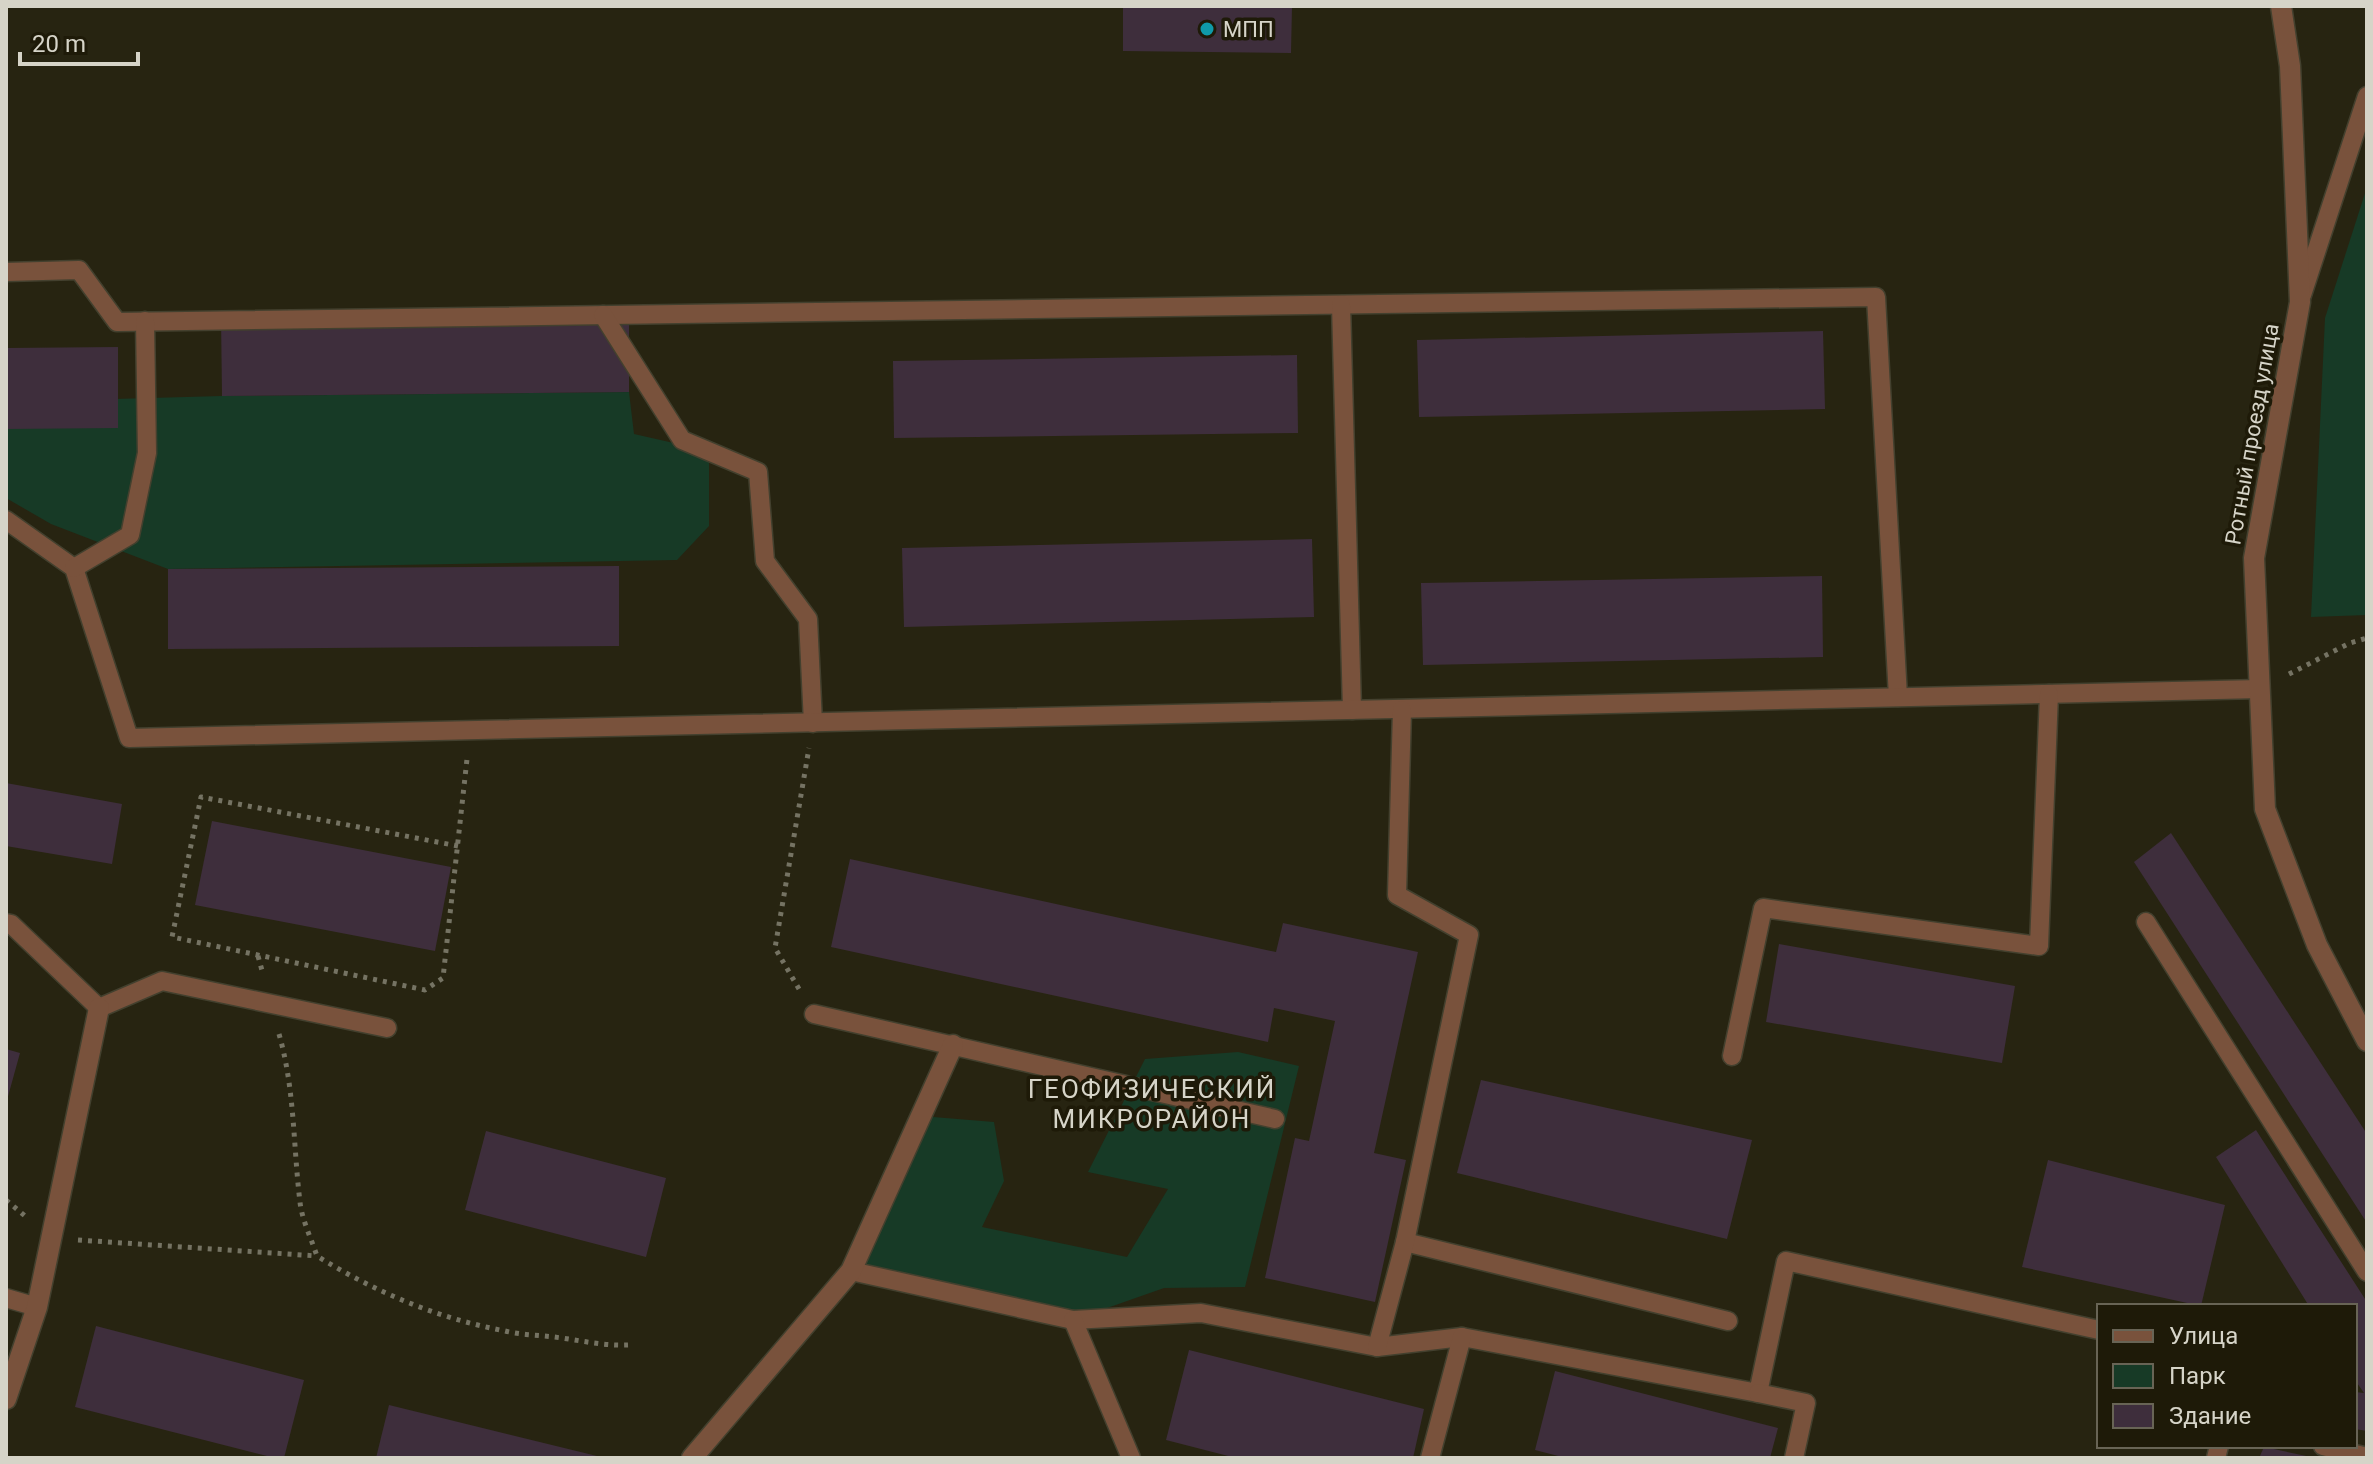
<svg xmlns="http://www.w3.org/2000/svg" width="2373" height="1464" viewBox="0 0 2373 1464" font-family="Roboto,sans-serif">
  <rect width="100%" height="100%" fill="#272411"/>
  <g fill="#173a26">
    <polygon points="2367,187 2367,615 2311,617 2325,318"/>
    <polygon points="629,392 634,434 709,451 709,526 677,560 168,569 51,524 6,498 6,402 222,396"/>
    <polygon points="1238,1052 1299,1066 1245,1287 1164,1288 1073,1320 851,1271 921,1116 994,1122 1004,1181 982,1227 1127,1257 1168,1189 1088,1172 1145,1059"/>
  </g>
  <g fill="#3e2e3c">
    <polygon points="1123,6 1292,6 1291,53 1123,51"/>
    <polygon points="629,313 629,392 222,396 221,317"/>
    <polygon points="1823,331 1825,409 1419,417 1417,340"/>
    <polygon points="118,347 118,428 6,429 6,348"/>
    <polygon points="1297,355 1298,433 894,438 893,361"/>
    <polygon points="1312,539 1314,617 904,627 902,548"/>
    <polygon points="619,566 619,646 168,649 168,569"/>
    <polygon points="1822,576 1823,657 1423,665 1421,583"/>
    <polygon points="6,783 122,804 112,864 6,846"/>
    <polygon points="212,821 451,867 435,951 195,905"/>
    <polygon points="2171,833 2367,1134 2367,1223 2134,862"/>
    <polygon points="850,859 1276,952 1283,923 1418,952 1374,1153 1406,1160 1375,1302 1265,1278 1295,1138 1309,1141 1335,1021 1274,1008 1268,1042 831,947"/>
    <polygon points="1779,944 2015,986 2002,1063 1766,1022"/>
    <polygon points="6,1049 20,1053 7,1100 6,1100"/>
    <polygon points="1481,1080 1752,1140 1727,1239 1457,1173"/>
    <polygon points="2256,1130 2367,1302 2367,1431 2355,1429 2355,1392 2364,1393 2355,1380 2355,1306 2309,1306 2216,1157"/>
    <polygon points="486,1131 666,1178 646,1257 465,1210"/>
    <polygon points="2048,1160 2225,1205 2201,1306 2022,1267"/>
    <polygon points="96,1326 304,1380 284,1458 275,1458 75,1407"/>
    <polygon points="1189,1350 1424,1409 1413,1458 1236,1458 1166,1440"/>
    <polygon points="1555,1371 1778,1428 1770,1458 1566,1458 1535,1450"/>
    <polygon points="389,1405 601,1457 601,1458 376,1458"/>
    <polygon points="2264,1447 2311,1457 2311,1458 2259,1458"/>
  </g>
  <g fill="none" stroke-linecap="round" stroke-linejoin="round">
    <g stroke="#43402e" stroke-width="21">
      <g id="service">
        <polyline points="6,272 79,270 117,322 1876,297 1898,697"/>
        <polyline points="2302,295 2367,96"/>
        <polyline points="1341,305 1352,710"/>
        <polyline points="603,315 682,440 758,472 765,561 808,619 813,723"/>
        <polyline points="6,520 74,568 129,738 2260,689"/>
        <polyline points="74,568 130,535 147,453 145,321"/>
        <polyline points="2146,922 2367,1272"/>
        <polyline points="6,923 11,924 99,1008 162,981 387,1028"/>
        <polyline points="814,1014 1275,1119"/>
        <polyline points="1732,1056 1763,908 2039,946 2049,694"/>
        <polyline points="1405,1242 1728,1321"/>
        <polyline points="851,1271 1073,1320 1201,1313 1377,1347 1462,1337 1758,1393 1786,1261 2099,1330"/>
        <polyline points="6,1298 37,1307"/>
        <polyline points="1073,1320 1131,1458"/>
        <polyline points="1377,1347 1405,1242 1469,935 1397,895 1402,710"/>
        <polyline points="1758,1393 1806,1403 1794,1458"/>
        <polyline points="2323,1446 2367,1457"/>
        <polyline points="1430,1458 1462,1337"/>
        <polyline points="2216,1458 2219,1446"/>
      </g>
    </g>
    <g stroke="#43402e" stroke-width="23">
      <g id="minor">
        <polyline points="2281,6 2290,66 2300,302 2254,558 2265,809 2317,945 2367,1041"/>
        <polyline points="6,1399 37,1307 99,1008"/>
        <polyline points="692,1458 851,1271 953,1045"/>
      </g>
    </g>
    <g stroke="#757363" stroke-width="5" stroke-dasharray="4 6" stroke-linecap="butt">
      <polyline points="2289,674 2350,643 2367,638"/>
      <polyline points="458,846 201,797 172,937 425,990 443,978 467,759"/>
      <polyline points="258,956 263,974"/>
      <polyline points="799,989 775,948 809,748"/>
      <path d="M279 1034C295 1090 293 1145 300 1202 302 1220 311 1238 317 1256 375 1292 437 1318 505 1331 521 1335 538 1335 554 1337 579 1340 602 1346 628 1345"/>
      <polyline points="6,1200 25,1216"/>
      <polyline points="78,1240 317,1256"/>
    </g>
    <use href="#service" stroke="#79523c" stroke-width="18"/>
    <use href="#minor" stroke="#79523c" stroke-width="20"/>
  </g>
  <circle fill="#0f9aa8" stroke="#1e1a08" stroke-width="3" cx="1207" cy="29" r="8"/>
  <g text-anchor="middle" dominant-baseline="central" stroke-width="7" stroke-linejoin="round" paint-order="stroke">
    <g font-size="22" fill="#d6d4c8" stroke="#1e1a08" text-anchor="start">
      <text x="1223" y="29">МПП</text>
    </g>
    <g font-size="22" fill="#d6d4c8" stroke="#1e1a08">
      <text transform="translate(2252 434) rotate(-80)">Ротный проезд улица</text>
    </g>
    <g font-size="26" letter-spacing="2" fill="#d6d4c8" stroke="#1e1a08">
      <text x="1152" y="1089">ГЕОФИЗИЧЕСКИЙ<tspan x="1152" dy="30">МИКРОРАЙОН</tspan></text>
    </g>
  </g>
  <rect width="2373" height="1464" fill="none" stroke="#d6d4c8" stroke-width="16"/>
  <rect x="2097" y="1304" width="260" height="144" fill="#1e1a08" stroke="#686455" stroke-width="2"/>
  <rect x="2113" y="1330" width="40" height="12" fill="#79523c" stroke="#686455" stroke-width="2"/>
  <text x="2169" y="1344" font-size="24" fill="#d6d4c8">Улица</text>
  <rect x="2113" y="1364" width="40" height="24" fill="#173a26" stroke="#686455" stroke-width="2"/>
  <text x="2169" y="1384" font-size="24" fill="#d6d4c8">Парк</text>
  <rect x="2113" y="1404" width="40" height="24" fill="#3e2e3c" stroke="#686455" stroke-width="2"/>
  <text x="2169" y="1424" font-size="24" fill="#d6d4c8">Здание</text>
  <path d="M20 52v12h118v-12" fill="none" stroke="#d6d4c8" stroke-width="4"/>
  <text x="32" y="52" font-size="24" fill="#d6d4c8" stroke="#1e1a08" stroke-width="6" paint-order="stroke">20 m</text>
</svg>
